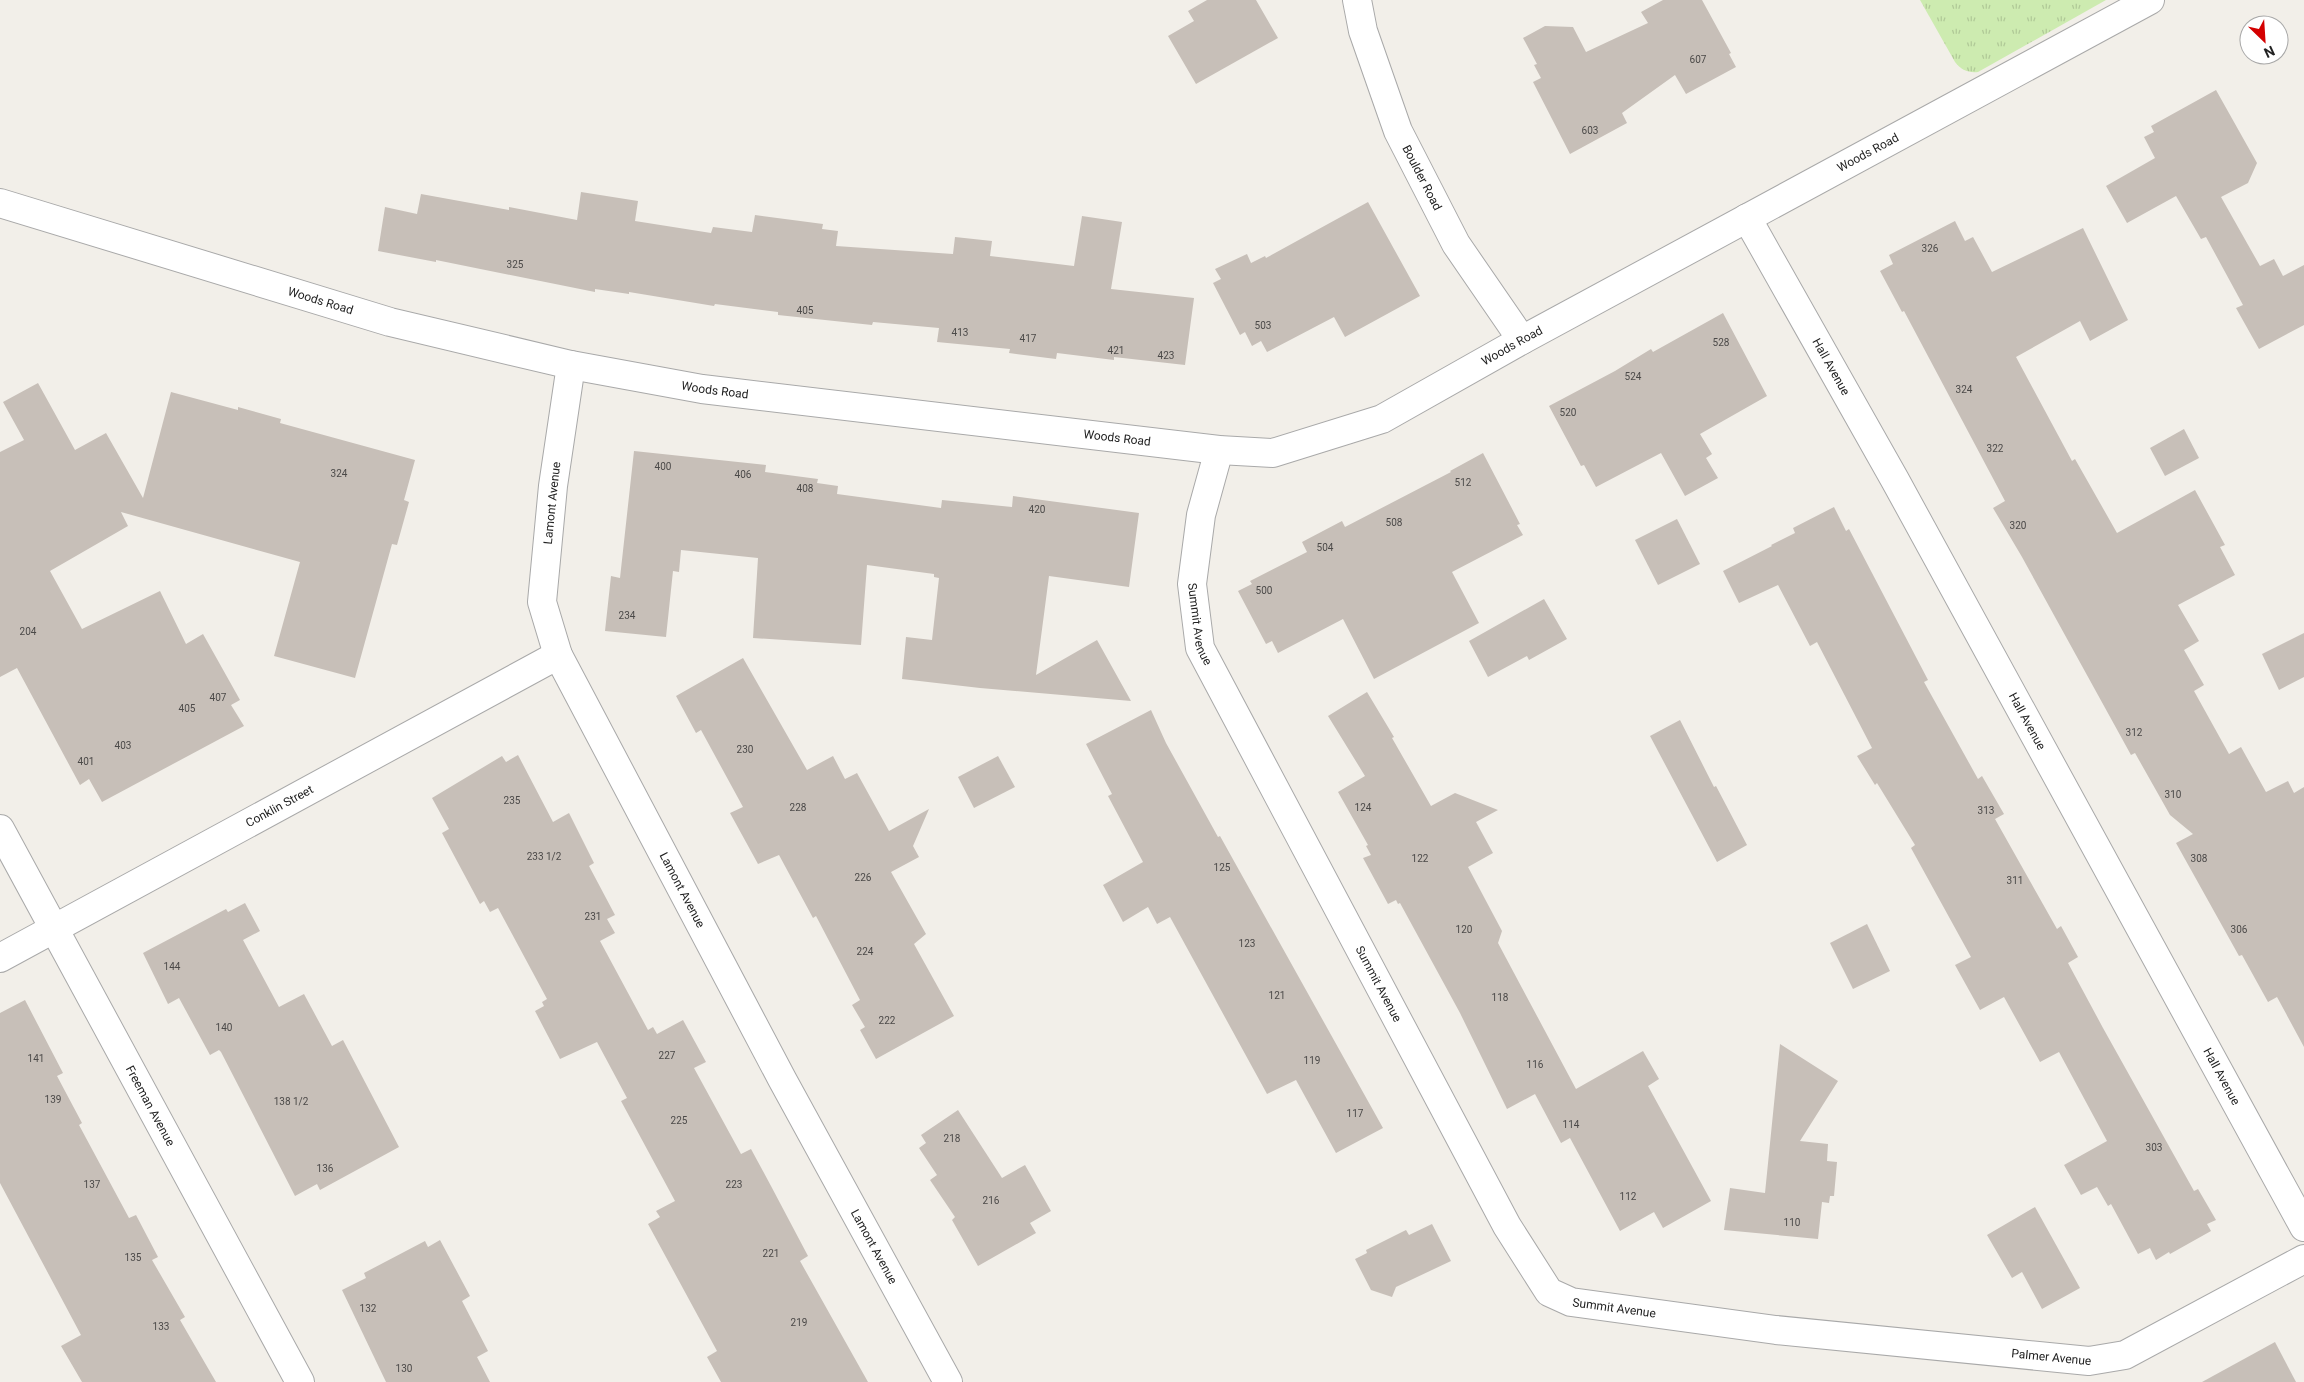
<svg xmlns="http://www.w3.org/2000/svg" width="2304" height="1382" viewBox="0 0 2304 1382" font-family="Roboto,sans-serif">
  <defs>
    <pattern id="grass-tufts" width="24" height="20" patternUnits="userSpaceOnUse" patternTransform="scale(1.25)"><rect width="24" height="20" fill="#cdebb0"/><path d="M3 7l-1-3M5 7V3M7 7l1-3M15 17l-1-3M17 17v-4M19 17l1-3" fill="none" stroke="#b0c997"/></pattern>
  </defs>
  <rect width="100%" height="100%" fill="#f2efe9"/>
  <path fill="url(#grass-tufts)" d="M1920 0H2106L1978 72C1968 73 1961 70 1955 62Z"/>
  <g fill="#c7bfb8">
    <polygon points="1207,0 1256,0 1278,38 1196,84 1168,36 1194,21 1188,11"/>
    <polygon points="1663,0 1702,0 1731,53 1729,54 1736,67 1686,94 1675,75 1622,113 1627,123 1570,154 1533,82 1541,78 1534,65 1537,64 1523,38 1545,26 1573,27 1586,52 1648,23 1641,12"/>
    <polygon points="2216,90 2257,163 2248,183 2221,197 2260,266 2274,259 2283,276 2304,265 2304,325 2259,349 2236,308 2243,305 2206,237 2201,239 2176,196 2127,223 2106,186 2155,158 2144,137 2154,132 2151,126"/>
    <polygon points="581,192 638,201 635,221 711,233 713,227 752,232 755,215 823,224 822,229 838,231 836,246 953,254 955,237 992,241 990,256 1074,266 1082,216 1122,222 1111,289 1194,298 1185,365 1114,357 1114,360 1057,353 1056,359 1009,353 1010,349 937,342 939,328 873,322 872,325 778,315 778,312 715,304 714,306 629,292 629,294 595,289 595,292 436,260 436,262 378,251 385,207 417,214 421,194 509,210 509,207 577,220"/>
    <polygon points="1368,202 1420,296 1345,337 1334,317 1267,352 1261,341 1252,346 1245,332 1240,335 1213,283 1221,279 1215,269 1247,254 1251,263 1265,256 1266,258"/>
    <polygon points="1955,221 1965,241 1973,237 1992,272 2083,228 2128,320 2090,341 2080,321 2016,357 2072,461 2075,459 2117,533 2195,490 2225,545 2220,547 2235,575 2178,605 2199,641 2184,650 2204,685 2194,691 2229,754 2241,747 2266,792 2288,781 2294,793 2304,787 2304,1047 2277,997 2268,1002 2242,955 2239,956 2176,843 2193,834 2170,815 2135,753 2131,755 2022,557 1993,508 2005,501 1904,311 1902,312 1880,271 1893,264 1889,255"/>
    <polygon points="1723,313 1767,396 1700,434 1712,454 1706,458 1718,478 1685,496 1661,453 1596,487 1584,465 1581,466 1549,406 1615,371 1651,349 1653,352"/>
    <polygon points="38,383 75,450 106,433 143,498 171,392 238,410 238,407 281,419 280,423 415,460 404,500 409,502 397,545 392,544 355,678 274,656 300,562 121,512 128,526 50,571 82,629 160,591 186,644 203,634 240,700 231,705 244,726 102,802 89,779 80,785 17,668 0,677 0,452 24,440 3,402"/>
    <polygon points="2184,429 2199,458 2165,476 2150,448"/>
    <polygon points="634,451 766,465 765,472 818,479 817,483 838,486 837,494 941,508 942,500 1012,507 1013,496 1139,513 1129,587 1049,576 1036,675 1097,640 1131,701 980,688 902,679 906,637 932,640 939,578 934,577 934,574 867,565 861,645 753,638 758,558 681,550 679,572 673,571 666,637 605,631 611,576 620,578"/>
    <polygon points="1483,453 1520,524 1517,525 1523,535 1452,572 1479,623 1374,679 1343,619 1278,653 1272,641 1266,644 1238,591 1252,584 1250,581 1307,552 1302,542 1342,521 1345,527 1451,472 1450,471"/>
    <polygon points="1834,507 1846,531 1849,529 1928,680 1924,682 1978,779 1982,776 2004,814 1995,819 2057,929 2061,926 2078,957 2068,963 2103,1028 2194,1191 2198,1189 2216,1220 2207,1224 2211,1231 2170,1254 2169,1252 2156,1260 2150,1248 2138,1254 2111,1204 2108,1206 2097,1187 2081,1195 2064,1165 2107,1141 2059,1052 2040,1062 2004,997 1980,1010 1955,965 1971,957 1911,848 1915,845 1877,783 1875,785 1857,756 1872,748 1817,642 1810,646 1778,585 1739,603 1723,571 1772,546 1771,545 1795,533 1793,528"/>
    <polygon points="1677,519 1700,564 1658,585 1635,540"/>
    <polygon points="1544,599 1567,639 1529,660 1527,656 1488,677 1469,641"/>
    <polygon points="2304,633 2304,677 2279,690 2262,654"/>
    <polygon points="743,658 807,770 833,756 845,779 857,773 889,831 929,809 913,846 919,857 891,872 926,934 914,944 954,1016 876,1059 860,1030 865,1027 852,1005 860,1000 816,916 813,918 779,855 758,864 730,813 743,807 701,730 696,733 676,696"/>
    <polygon points="1367,692 1394,737 1392,738 1431,806 1455,793 1498,810 1476,822 1493,853 1468,867 1502,931 1498,943 1576,1089 1643,1051 1659,1079 1648,1086 1711,1201 1663,1228 1654,1212 1620,1231 1570,1138 1561,1143 1535,1094 1507,1109 1460,1013 1400,903 1398,904 1396,900 1388,904 1363,858 1371,855 1366,846 1368,845 1338,792 1365,776 1328,716"/>
    <polygon points="1151,710 1166,743 1218,837 1220,836 1383,1128 1336,1153 1296,1080 1267,1094 1170,917 1157,924 1148,907 1123,922 1103,885 1143,862 1108,796 1112,794 1086,744"/>
    <polygon points="1680,720 1714,787 1716,786 1747,845 1717,862 1650,736"/>
    <polygon points="518,755 553,822 569,813 594,863 589,866 615,915 607,919 615,933 600,941 648,1030 653,1027 657,1034 683,1020 706,1062 694,1068 741,1154 751,1149 771,1186 808,1256 800,1261 868,1382 721,1382 707,1357 717,1351 648,1224 660,1217 656,1211 675,1201 621,1101 627,1098 597,1042 560,1059 535,1011 544,1006 542,1002 547,999 498,908 490,912 484,901 480,904 442,833 449,829 432,798 502,756 506,762"/>
    <polygon points="998,756 1015,787 974,808 958,777"/>
    <polygon points="245,903 260,931 243,940 279,1007 304,994 332,1046 343,1040 399,1147 320,1190 317,1184 295,1196 221,1052 219,1050 210,1055 179,998 168,1004 143,953 226,909 228,912"/>
    <polygon points="1867,924 1890,971 1853,989 1830,943"/>
    <polygon points="25,1000 63,1073 57,1076 82,1123 79,1125 129,1218 136,1215 158,1257 152,1260 185,1317 180,1320 216,1382 82,1382 61,1346 81,1335 0,1183 0,1013"/>
    <polygon points="1780,1044 1838,1081 1800,1141 1828,1144 1827,1161 1837,1162 1834,1196 1830,1196 1829,1203 1822,1202 1818,1239 1724,1230 1730,1188 1765,1193"/>
    <polygon points="958,1110 1002,1178 1025,1165 1051,1211 1030,1223 1036,1233 978,1266 952,1220 955,1217 930,1180 937,1175 919,1148 926,1143 921,1135"/>
    <polygon points="2035,1207 2080,1288 2042,1309 2022,1272 2012,1278 1987,1235"/>
    <polygon points="1432,1224 1451,1261 1396,1287 1392,1297 1371,1290 1355,1259 1367,1253 1366,1250 1406,1230 1409,1235"/>
    <polygon points="440,1240 470,1296 462,1301 488,1351 477,1357 490,1382 386,1382 342,1290 366,1278 364,1273 425,1241 428,1247"/>
    <polygon points="2275,1342 2296,1382 2202,1382"/>
  </g>
  <g fill="none" stroke-linecap="round" stroke-linejoin="round">
    <g stroke="#a9a9a9" stroke-width="30">
      <g id="street">
        <path id="s1" d="M1357 0 1363 31 1398 131 1456 244 1522 340"/>
        <path id="s2" d="M0 203 390 322 571 365 702 389 1219 450 1273 453 1382 419 1522 340 2150 0"/>
        <path id="s3" d="M1747 218 1895 480 2304 1227"/>
        <path id="s4" d="M571 365 553 486 542 602 558 655 782 1079 948 1382"/>
        <path id="s5" d="M1219 450 1201 515 1192 584 1200 648 1507 1226 1549 1292 1571 1302 1776 1330 2089 1361 2125 1355 2304 1259"/>
        <path id="s6" d="M0 829 300 1382"/>
        <path id="s7" d="M0 958 558 655"/>
      </g>
    </g>
    <use href="#street" stroke="#fff" stroke-width="28"/>
  </g>
  <g text-anchor="middle" dominant-baseline="central" stroke-width="4.5" stroke-linejoin="round" paint-order="stroke">
    <g font-size="10" fill="#4b4948">
      <text x="1698" y="59">607</text>
      <text x="1590" y="130">603</text>
      <text x="1930" y="248">326</text>
      <text x="515" y="264">325</text>
      <text x="805" y="310">405</text>
      <text x="1263" y="325">503</text>
      <text x="960" y="332">413</text>
      <text x="1028" y="338">417</text>
      <text x="1721" y="342">528</text>
      <text x="1116" y="350">421</text>
      <text x="1166" y="355">423</text>
      <text x="1633" y="376">524</text>
      <text x="1964" y="389">324</text>
      <text x="1568" y="412">520</text>
      <text x="1995" y="448">322</text>
      <text x="663" y="466">400</text>
      <text x="339" y="473">324</text>
      <text x="743" y="474">406</text>
      <text x="1463" y="482">512</text>
      <text x="805" y="488">408</text>
      <text x="1037" y="509">420</text>
      <text x="1394" y="522">508</text>
      <text x="2018" y="525">320</text>
      <text x="1325" y="547">504</text>
      <text x="1264" y="590">500</text>
      <text x="627" y="615">234</text>
      <text x="28" y="631">204</text>
      <text x="218" y="697">407</text>
      <text x="187" y="708">405</text>
      <text x="2134" y="732">312</text>
      <text x="123" y="745">403</text>
      <text x="745" y="749">230</text>
      <text x="86" y="761">401</text>
      <text x="2173" y="794">310</text>
      <text x="512" y="800">235</text>
      <text x="798" y="807">228</text>
      <text x="1363" y="807">124</text>
      <text x="1986" y="810">313</text>
      <text x="544" y="856">233 1/2</text>
      <text x="1420" y="858">122</text>
      <text x="2199" y="858">308</text>
      <text x="1222" y="867">125</text>
      <text x="863" y="877">226</text>
      <text x="2015" y="880">311</text>
      <text x="593" y="916">231</text>
      <text x="1464" y="929">120</text>
      <text x="2239" y="929">306</text>
      <text x="1247" y="943">123</text>
      <text x="865" y="951">224</text>
      <text x="172" y="966">144</text>
      <text x="1277" y="995">121</text>
      <text x="1500" y="997">118</text>
      <text x="887" y="1020">222</text>
      <text x="224" y="1027">140</text>
      <text x="667" y="1055">227</text>
      <text x="36" y="1058">141</text>
      <text x="1312" y="1060">119</text>
      <text x="1535" y="1064">116</text>
      <text x="53" y="1099">139</text>
      <text x="291" y="1101">138 1/2</text>
      <text x="1355" y="1113">117</text>
      <text x="679" y="1120">225</text>
      <text x="1571" y="1124">114</text>
      <text x="952" y="1138">218</text>
      <text x="2154" y="1147">303</text>
      <text x="325" y="1168">136</text>
      <text x="92" y="1184">137</text>
      <text x="734" y="1184">223</text>
      <text x="1628" y="1196">112</text>
      <text x="991" y="1200">216</text>
      <text x="1792" y="1222">110</text>
      <text x="771" y="1253">221</text>
      <text x="133" y="1257">135</text>
      <text x="368" y="1308">132</text>
      <text x="799" y="1322">219</text>
      <text x="161" y="1326">133</text>
      <text x="404" y="1368">130</text>
    </g>
    <g font-size="12" fill="#222" stroke="#fff">
      <text stroke="none"><textPath href="#s2" startOffset="1970">Woods Road</textPath></text>
      <text stroke="none"><textPath href="#s1" startOffset="190">Boulder Road</textPath></text>
      <text stroke="none"><textPath href="#s2" startOffset="335">Woods Road</textPath></text>
      <text stroke="none"><textPath href="#s2" startOffset="1565">Woods Road</textPath></text>
      <text stroke="none"><textPath href="#s3" startOffset="171">Hall Avenue</textPath></text>
      <text stroke="none"><textPath href="#s2" startOffset="740">Woods Road</textPath></text>
      <text stroke="none"><textPath href="#s2" startOffset="1145">Woods Road</textPath></text>
      <text transform="translate(552 503) rotate(-84)">Lamont Avenue</text>
      <text stroke="none"><textPath href="#s5" startOffset="178">Summit Avenue</textPath></text>
      <text stroke="none"><textPath href="#s3" startOffset="576">Hall Avenue</textPath></text>
      <text stroke="none"><textPath href="#s7" startOffset="318">Conklin Street</textPath></text>
      <text stroke="none"><textPath href="#s4" startOffset="560">Lamont Avenue</textPath></text>
      <text stroke="none"><textPath href="#s5" startOffset="582">Summit Avenue</textPath></text>
      <text stroke="none"><textPath href="#s3" startOffset="981">Hall Avenue</textPath></text>
      <text stroke="none"><textPath href="#s6" startOffset="315">Freeman Avenue</textPath></text>
      <text stroke="none"><textPath href="#s4" startOffset="965">Lamont Avenue</textPath></text>
      <text stroke="none"><textPath href="#s5" startOffset="1002">Summit Avenue</textPath></text>
      <text stroke="none"><textPath href="#s5" startOffset="1442">Palmer Avenue</textPath></text>
    </g>
  </g>
  <g transform="translate(2264 40) rotate(155)"><circle r="24" fill="#ffffff" stroke="#a7a7a7"/>
  <path d="M0-4L9 19L0 12L-9 19Z" fill="#d40000"/>
  <text y="-8" font-size="14" font-weight="bold" text-anchor="middle" fill="#222222">N</text>
  </g>
</svg>
